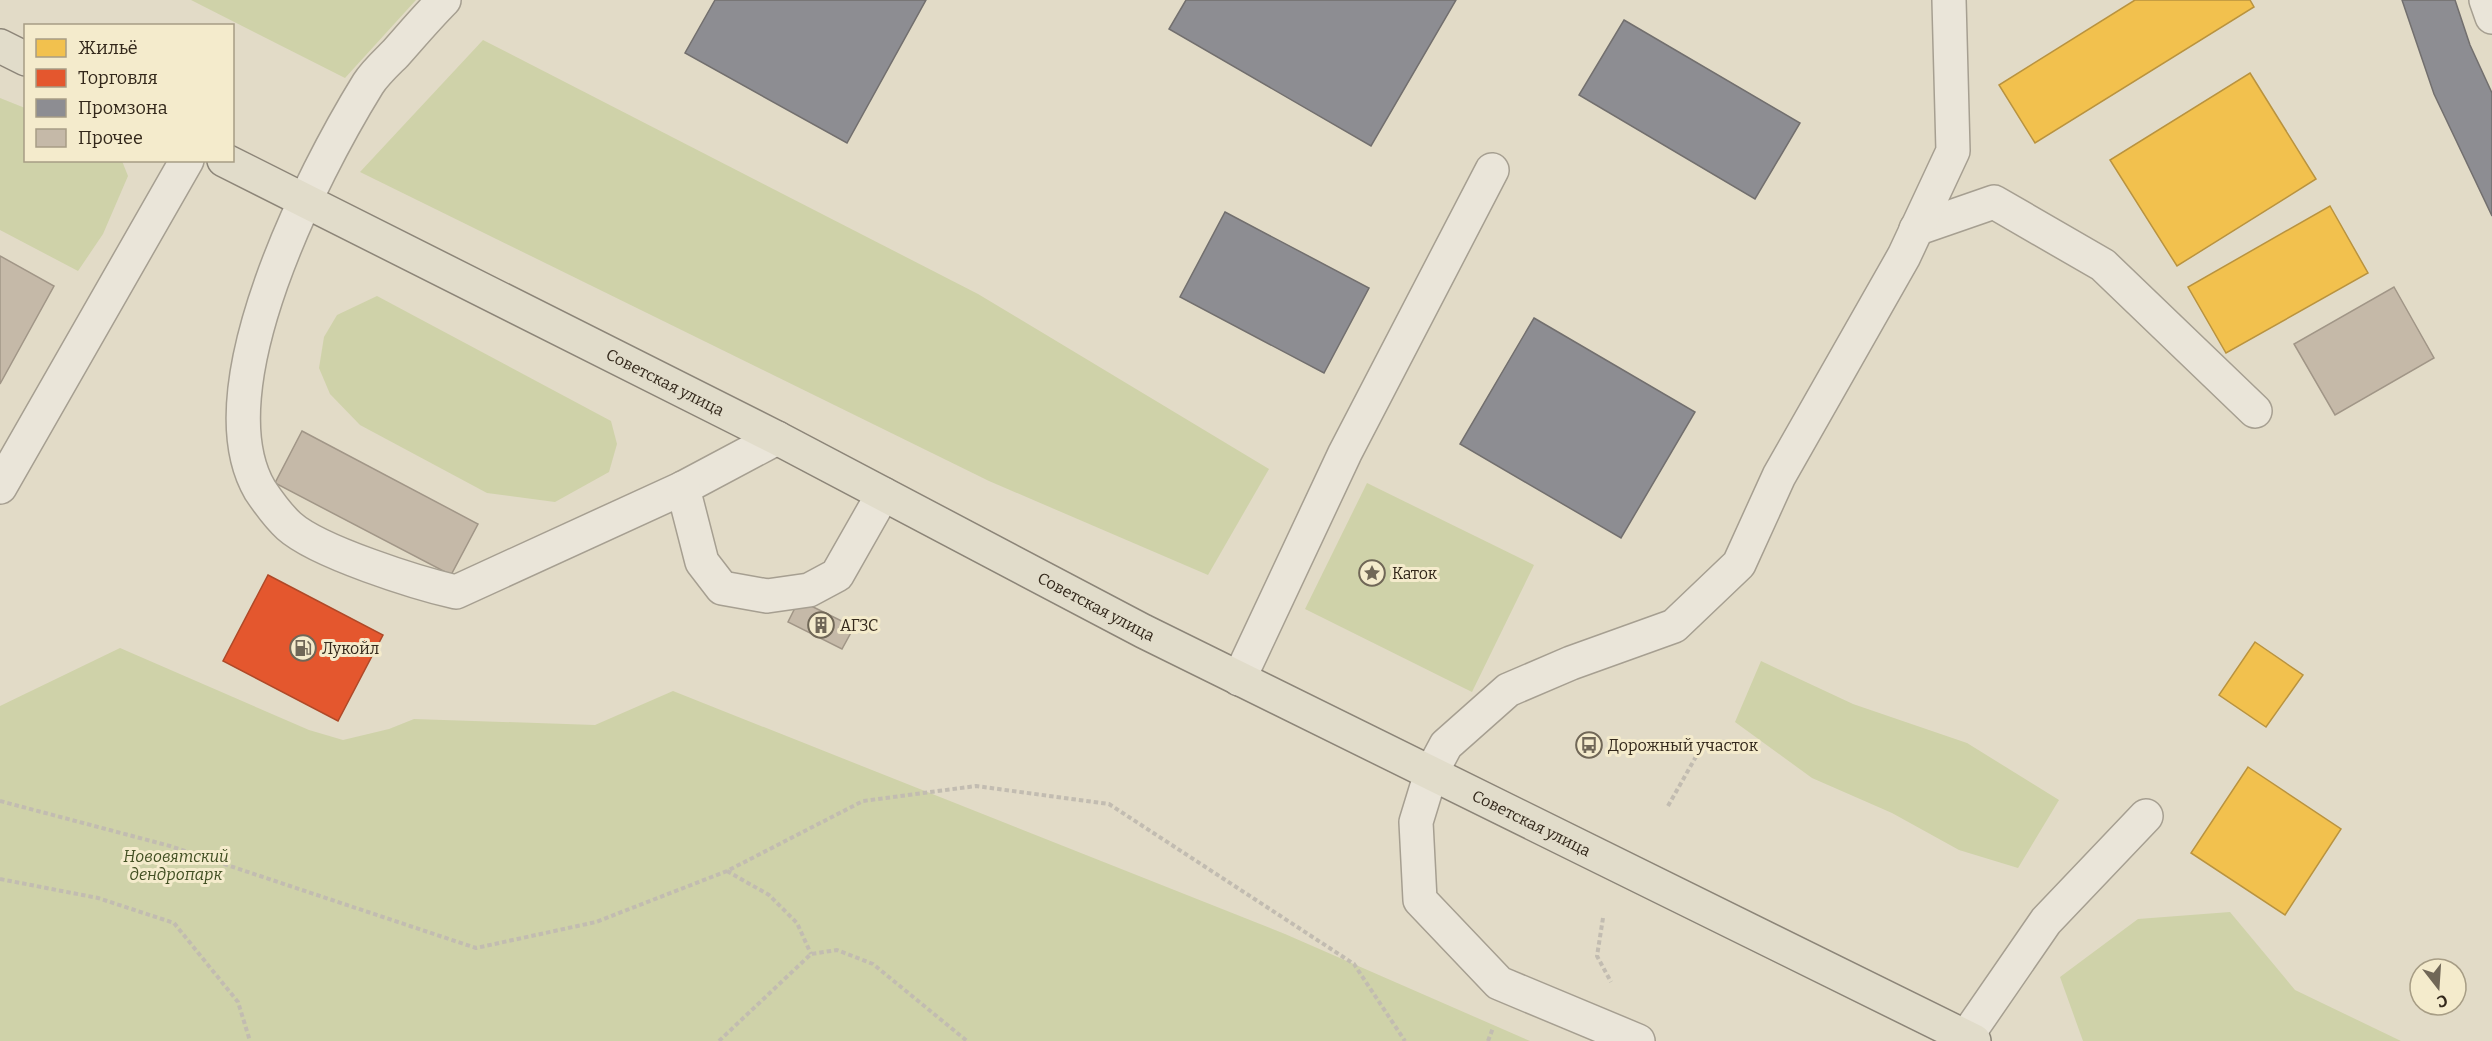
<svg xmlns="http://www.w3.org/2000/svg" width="2492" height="1041" viewBox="0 0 2492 1041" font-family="Bitter,serif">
  <rect width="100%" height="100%" fill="#e2dbc7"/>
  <g fill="#cfd2a9">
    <polygon points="191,0 416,0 345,78"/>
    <polygon points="483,40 978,294 1269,469 1208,575 989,481 360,172"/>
    <polygon points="0,98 25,108 26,160 122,161 128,176 103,234 78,271 0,230"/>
    <polygon points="377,296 611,421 617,444 609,472 555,502 487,493 360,425 330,394 319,368 324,337 337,315"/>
    <polygon points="1367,483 1534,565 1472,692 1305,609"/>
    <polygon points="120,648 309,730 343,740 389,729 414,719 595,725 673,691 1285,934 1530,1041 0,1041 0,706"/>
    <polygon points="1761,661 1853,704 1967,743 2059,800 2018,868 1959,850 1892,813 1812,778 1735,722"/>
    <polygon points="2230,912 2295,990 2401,1041 2083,1041 2060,977 2138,919"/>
  </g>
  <g fill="#f2c14e" stroke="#b9933f" stroke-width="1.5">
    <polygon points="2135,0 2250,0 2254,7 2035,143 1999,85"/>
    <polygon points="2250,73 2316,179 2177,266 2110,160"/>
    <polygon points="2330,206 2368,273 2226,353 2188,287"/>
    <polygon points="2255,642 2303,675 2266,727 2219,695"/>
    <polygon points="2248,767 2341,829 2285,915 2191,853"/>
  </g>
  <polygon fill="#e4572e" stroke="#af4928" stroke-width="1.5" points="268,575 383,635 338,721 223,661"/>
  <g fill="#8d8d92" stroke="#726f6e" stroke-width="1.5">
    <polygon points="715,0 926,0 847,143 685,53"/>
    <polygon points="1186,0 1456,0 1371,146 1169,29"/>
    <polygon points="2402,0 2455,0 2470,45 2492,93 2492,216 2434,94"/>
    <polygon points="1624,20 1800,123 1755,199 1579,95"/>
    <polygon points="1225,212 1369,288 1324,373 1180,297"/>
    <polygon points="1534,318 1695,412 1621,538 1460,444"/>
  </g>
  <g fill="#c5b9a8" stroke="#a19687" stroke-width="1.5">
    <polygon points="0,256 54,286 0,384"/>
    <polygon points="2394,287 2434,358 2335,415 2294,344"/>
    <polygon points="302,431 478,524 451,575 275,483"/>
    <polygon points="799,600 854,627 842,649 788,622"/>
  </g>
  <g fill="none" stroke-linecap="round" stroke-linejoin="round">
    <g stroke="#a69f91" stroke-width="36">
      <g id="minor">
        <path d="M444 0C427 17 411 36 395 54 386 63 375 73 368 84 313 173 201 390 260 490 268 502 278 516 289 526 318 552 417 583 456 592L683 488 777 438"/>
        <polyline points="2486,0 2492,17"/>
        <polyline points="1916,229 1994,202 2103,265 2255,411"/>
        <polyline points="0,487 187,160"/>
        <polyline points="683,488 702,562 722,588 767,596 809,590 837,575 883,494"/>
        <polyline points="1239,679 1345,453 1492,170"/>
        <polyline points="1966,1037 2046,921 2146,816"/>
        <polyline points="1638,1041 1499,983 1420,900 1416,822 1431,773 1446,745 1508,690 1571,663 1674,626 1739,564 1779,476 1904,256 1953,151 1949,0"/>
      </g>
    </g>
    <g stroke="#8c8578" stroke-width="36">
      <g id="major">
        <polyline points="0,46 26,59"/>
        <path id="s1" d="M224 160 777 438 1143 631 1974 1041"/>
      </g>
    </g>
    <g stroke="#c2bcb1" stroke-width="4" stroke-dasharray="4.5 3" stroke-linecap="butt">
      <polyline points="0,801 170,846 476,948 596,922 727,871 863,801 976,786 1109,804 1354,964 1405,1041"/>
      <polyline points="1668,806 1702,746"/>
      <polyline points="727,871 769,895 797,923 811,954"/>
      <polyline points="0,879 98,898 174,923 238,1002 250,1041"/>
      <polyline points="1603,918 1597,956 1611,982"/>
      <polyline points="719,1041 811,954 837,950 873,964 967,1041"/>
      <polyline points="1488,1041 1493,1028"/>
    </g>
    <use href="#minor" stroke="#eae5d9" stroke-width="33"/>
    <use href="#major" stroke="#e1dcca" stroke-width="33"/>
  </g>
  <defs>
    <g id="sight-ring" transform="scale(1.35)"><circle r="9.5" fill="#f4ebcc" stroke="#706757" stroke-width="1.5"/><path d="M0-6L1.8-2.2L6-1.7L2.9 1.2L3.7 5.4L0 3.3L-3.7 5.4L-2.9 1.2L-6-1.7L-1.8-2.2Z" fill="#706757"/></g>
    <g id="building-ring" transform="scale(1.35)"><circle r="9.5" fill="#f4ebcc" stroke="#706757" stroke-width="1.5"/><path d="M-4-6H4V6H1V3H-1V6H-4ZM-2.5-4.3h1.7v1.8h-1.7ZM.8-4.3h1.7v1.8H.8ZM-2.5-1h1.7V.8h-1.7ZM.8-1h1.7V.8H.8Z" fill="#706757"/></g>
    <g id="fuel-ring" transform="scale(1.35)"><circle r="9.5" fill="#f4ebcc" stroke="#706757" stroke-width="1.5"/><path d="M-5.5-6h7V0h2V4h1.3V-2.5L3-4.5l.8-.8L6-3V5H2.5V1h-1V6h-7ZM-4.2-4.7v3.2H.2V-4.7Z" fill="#706757"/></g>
    <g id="bus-ring" transform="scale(1.35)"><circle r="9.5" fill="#f4ebcc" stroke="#706757" stroke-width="1.5"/><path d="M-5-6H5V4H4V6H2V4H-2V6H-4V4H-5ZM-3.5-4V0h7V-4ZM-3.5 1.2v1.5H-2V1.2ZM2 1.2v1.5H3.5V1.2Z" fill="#706757"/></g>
  </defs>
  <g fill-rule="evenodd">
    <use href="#sight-ring" x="1372" y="573"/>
    <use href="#building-ring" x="821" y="625"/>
    <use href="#fuel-ring" x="303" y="648"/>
    <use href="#bus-ring" x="1589" y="745"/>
  </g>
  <g text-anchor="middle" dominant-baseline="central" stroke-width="6" stroke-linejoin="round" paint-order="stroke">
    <g font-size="16" fill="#33281b" stroke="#f4ebcc">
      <text stroke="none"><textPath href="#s1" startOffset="494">Советская улица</textPath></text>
      <text stroke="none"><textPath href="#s1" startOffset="980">Советская улица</textPath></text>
      <text stroke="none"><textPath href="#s1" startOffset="1466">Советская улица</textPath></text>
    </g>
    <g font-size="16" fill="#33281b" stroke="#f4ebcc" text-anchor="start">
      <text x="1392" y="573">Каток</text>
      <text x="840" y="625">АГЗС</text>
      <text x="322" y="648">Лукойл</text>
      <text x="1608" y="745">Дорожный участок</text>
    </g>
    <g font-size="16" font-style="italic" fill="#414f22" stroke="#f4ebcc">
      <text x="176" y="856">Нововятский<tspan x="176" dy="18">дендропарк</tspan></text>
    </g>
  </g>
  <rect x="24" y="24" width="210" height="138" fill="#f4ebcc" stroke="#a79d85" stroke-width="1.5"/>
  <rect x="36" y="39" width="30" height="18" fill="#f2c14e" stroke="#a79d85" stroke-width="1.5"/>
  <text x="78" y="54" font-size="18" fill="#33281b">Жильё</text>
  <rect x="36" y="69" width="30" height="18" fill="#e4572e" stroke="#a79d85" stroke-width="1.5"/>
  <text x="78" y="84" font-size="18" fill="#33281b">Торговля</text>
  <rect x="36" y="99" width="30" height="18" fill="#8d8d92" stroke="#a79d85" stroke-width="1.5"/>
  <text x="78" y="114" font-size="18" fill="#33281b">Промзона</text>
  <rect x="36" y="129" width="30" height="18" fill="#c5b9a8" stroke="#a79d85" stroke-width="1.5"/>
  <text x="78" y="144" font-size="18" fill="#33281b">Прочее</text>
  <g transform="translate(2438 987) rotate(163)"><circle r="28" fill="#f4ebcc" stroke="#a79d85" stroke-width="1.5"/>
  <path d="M0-4.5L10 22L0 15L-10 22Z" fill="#706757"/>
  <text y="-9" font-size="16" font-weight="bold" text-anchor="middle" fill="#33281b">С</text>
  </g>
</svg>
